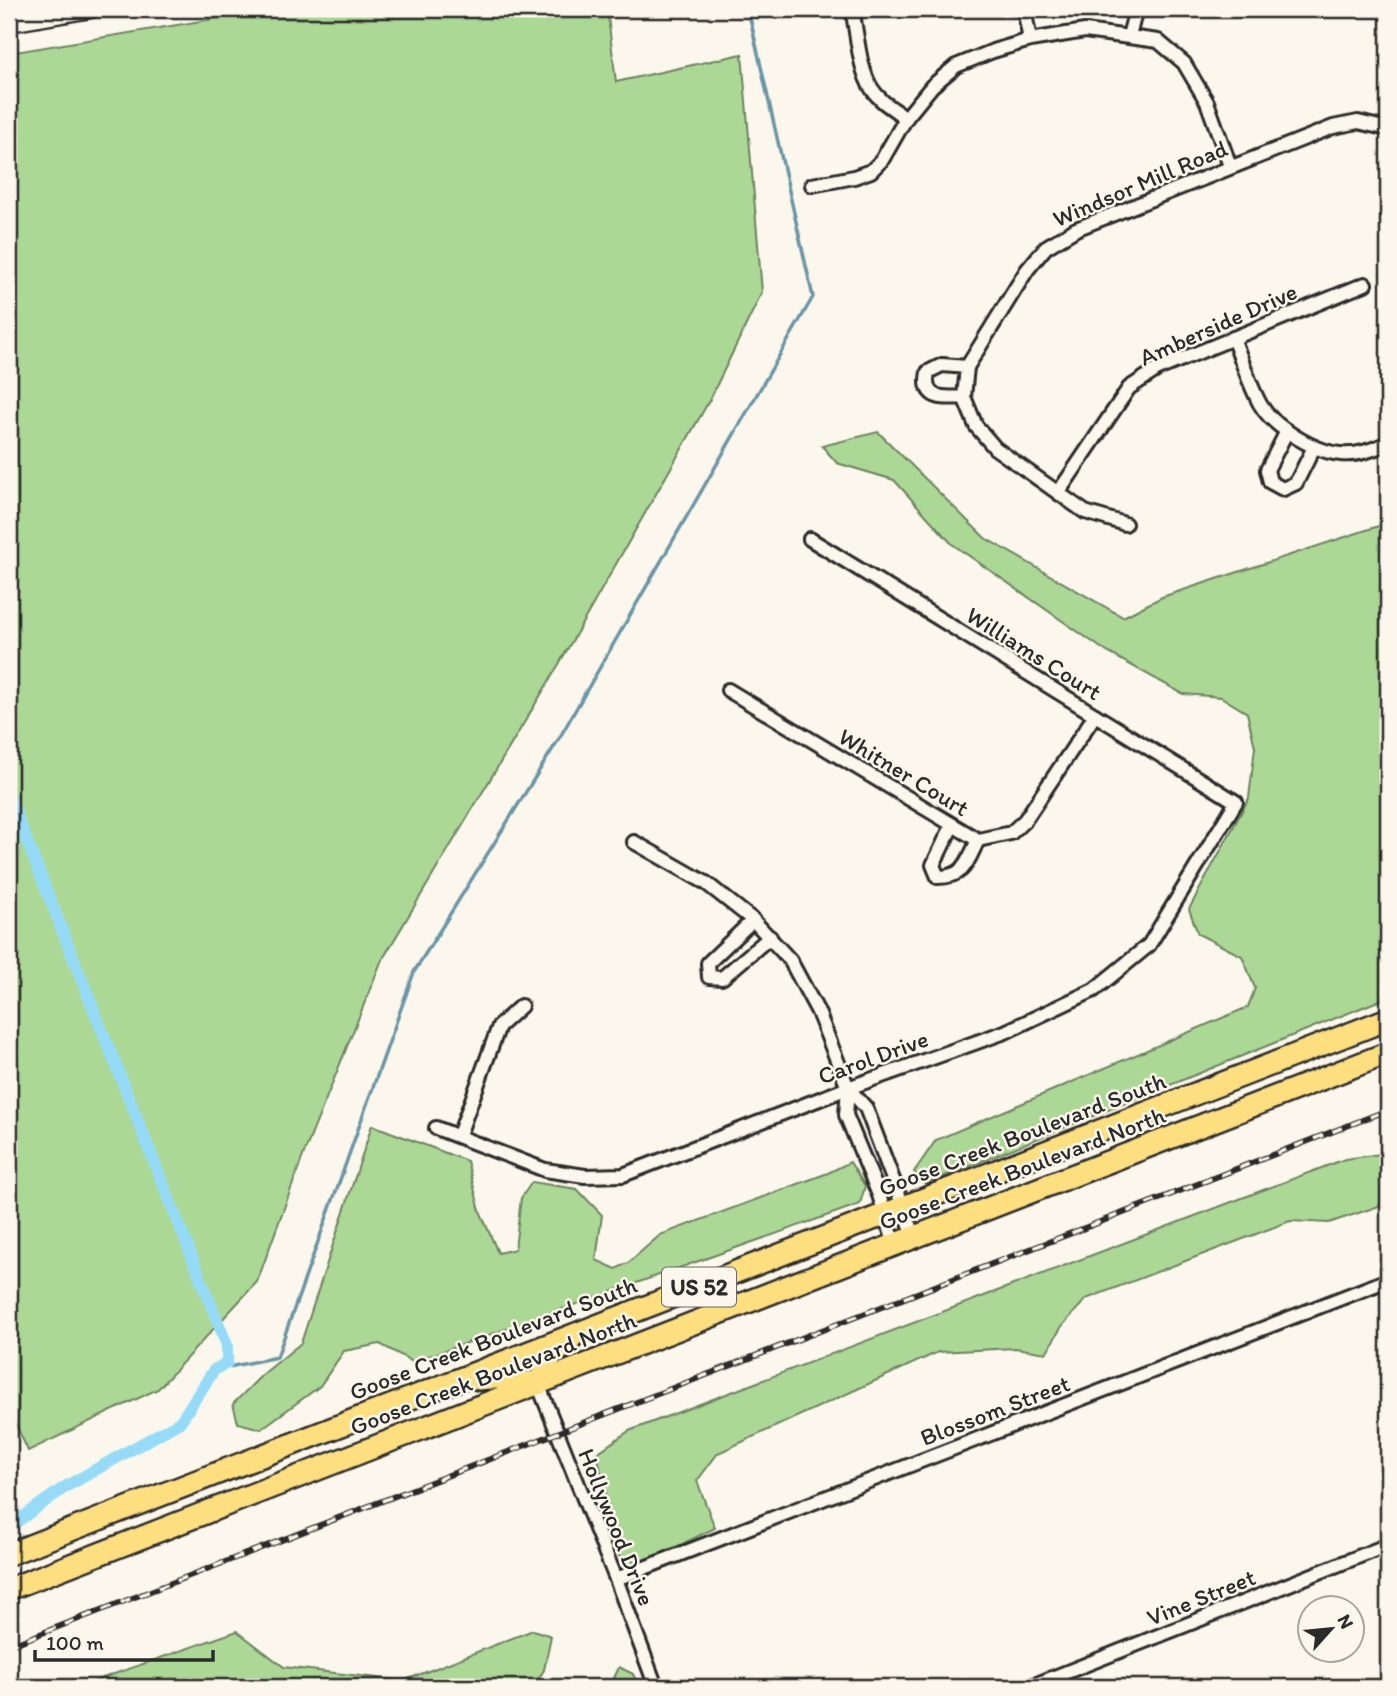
<svg xmlns="http://www.w3.org/2000/svg" width="1397" height="1696" viewBox="0 0 1397 1696" font-family="Itim,sans-serif">
  <rect width="100%" height="100%" fill="#fbf7ec"/>
  <filter id="ink" filterUnits="userSpaceOnUse"><feTurbulence type="fractalNoise" baseFrequency=".0143" numOctaves="2"/><feDisplacementMap in="SourceGraphic" scale="14" xChannelSelector="R" yChannelSelector="G"/><feConvolveMatrix kernelMatrix="1 2 1 2 8 2 1 2 1" color-interpolation-filters="sRGB"/></filter>
  <g filter="url(#ink)">
    <g fill="#acd896" stroke="#6c8260" stroke-width="2">
      <polygon points="273,9 607,9 616,82 742,54 762,292 709,401 555,671 381,962 303,1156 257,1282 158,1389 28,1451 9,1410 9,53"/>
      <polygon points="878,432 985,538 1123,617 1162,597 1388,523 1388,997 925,1184 914,1172 936,1140 1248,1007 1255,988 1242,956 1198,934 1189,909 1249,798 1255,747 1247,713 1221,697 1183,694 1107,652 952,544 894,480 837,463 822,446"/>
      <polygon points="372,1125 467,1161 480,1211 498,1253 515,1249 521,1198 532,1182 577,1189 602,1215 596,1260 616,1269 628,1263 660,1235 828,1173 850,1162 865,1186 860,1204 413,1362 380,1344 344,1351 320,1386 261,1429 238,1423 233,1404 262,1375 301,1343"/>
      <polygon points="1388,1153 1388,1203 1329,1223 1290,1221 1086,1299 1062,1326 1046,1353 1015,1348 938,1352 718,1453 697,1481 715,1528 641,1564 619,1556 597,1453 629,1431 1345,1159"/>
      <polygon points="533,1630 551,1636 544,1670 533,1687 85,1687 100,1679 237,1631 284,1667 403,1681"/>
      <polygon points="619,1667 633,1674 639,1687 610,1687"/>
    </g>
    <g fill="none" stroke-linecap="round" stroke-linejoin="round">
      <polyline stroke="#6b95a5" stroke-width="3.5" points="214,1370 277,1357 414,972 557,742 813,297 748,9"/>
      <polyline stroke="#95dbf7" stroke-width="12" points="9,796 227,1345 227,1363 214,1370 180,1422 65,1487 19,1520 9,1522"/>
      <g stroke="#2b2b2b" stroke-width="18">
        <g id="minor">
          <path d="M852 9C857 32 859 70 872 89 880 102 894 109 906 118"/>
          <polyline points="1024,9 1030,40"/>
          <polyline points="1129,36 1136,9"/>
          <polyline points="812,185 854,177 871,171 882,160 906,118 932,86 956,66 993,51 1030,40 1085,31 1158,41 1184,63 1207,102 1230,166"/>
          <path d="M1233 338C1242 360 1249 384 1260 404 1273 427 1315 452 1341 454 1357 456 1374 449 1388 443"/>
          <polyline points="967,367 1027,270 1046,247 1076,229 1333,127 1358,122 1388,129"/>
          <path d="M964 397C944 398 922 401 928 372L942 365 967 367 964 397 976 426 995 448 1085 512 1125 524"/>
          <polyline points="1287,431 1267,470 1270,482 1283,489 1296,483 1314,447"/>
          <polyline points="1058,493 1129,388 1158,369 1365,284"/>
          <polyline points="728,690 978,840 1011,833 1025,820 1095,715"/>
          <path d="M952 826 933 865 938 877C965 877 967 862 978 840"/>
          <polyline points="634,842 706,883 753,920 790,960 818,1012 848,1088 866,1108 915,1238"/>
          <polyline points="753,920 708,963 709,977 722,978 770,937"/>
          <polyline points="848,1088 846,1115 879,1195 895,1245"/>
          <polyline points="436,1128 545,1170 585,1176 623,1175 848,1088 1005,1032 1094,990 1149,945 1236,802 810,539"/>
          <polyline points="459,1135 499,1026 521,1006"/>
          <polyline points="538,1384 616,1579 656,1687"/>
          <polyline points="616,1579 1388,1280"/>
          <polyline points="1029,1687 1388,1545"/>
        </g>
      </g>
      <g stroke="#2b2b2b" stroke-width="21">
        <polyline id="tertiary" points="9,23 91,9"/>
      </g>
      <g stroke="#2b2b2b" stroke-width="26">
        <g id="trunk">
          <polyline points="478,1379 502,1377 538,1384 551,1356 569,1342"/>
          <polyline points="9,1554 1388,1019"/>
          <polyline points="9,1589 1388,1053"/>
        </g>
      </g>
      <use href="#minor" stroke="#fbf7ec" stroke-width="12"/>
      <use href="#tertiary" stroke="#fbf7ec" stroke-width="16"/>
      <use href="#trunk" stroke="#fddf80" stroke-width="21"/>
      <g stroke="#2b2b2b" stroke-width="6">
        <polyline id="rail" points="9,1646 1388,1110"/>
      </g>
      <use href="#rail" stroke="#fbf7ec" stroke-width="3.5" stroke-dasharray="10" stroke-linecap="butt"/>
    </g>
  </g>
  <g text-anchor="middle" dominant-baseline="central" stroke-width="5" stroke-linejoin="round" paint-order="stroke">
    <rect fill="#fbf7ec" stroke="#696865" stroke-width="2" x="662" y="1267.5" width="74" height="39" rx="5"/>
    <g font-size="23" font-weight="bold" fill="#2b2b2b">
      <text x="699" y="1287">US 52</text>
    </g>
    <g font-size="24" fill="#2b2b2b" stroke="#fbf7ec">
      <text transform="translate(1140 183) rotate(-23)">Windsor Mill Road</text>
      <text transform="translate(1218 324) rotate(-24)">Amberside Drive</text>
      <text transform="translate(1034 653) rotate(32)">Williams Court</text>
      <text transform="translate(904 772) rotate(31)">Whitner Court</text>
      <text transform="translate(873 1057) rotate(-20)">Carol Drive</text>
      <text transform="translate(1022 1134) rotate(-21)">Goose Creek Boulevard South</text>
      <text transform="translate(1022 1168) rotate(-21)">Goose Creek Boulevard North</text>
      <text transform="translate(493 1338) rotate(-21)">Goose Creek Boulevard South</text>
      <text transform="translate(493 1373) rotate(-21)">Goose Creek Boulevard North</text>
      <text transform="translate(995 1410) rotate(-21)">Blossom Street</text>
      <text transform="translate(617 1527) rotate(68)">Hollywood Drive</text>
      <text transform="translate(1201 1597) rotate(-22)">Vine Street</text>
    </g>
  </g>
  <rect width="1397" height="1696" fill="none" stroke="#fbf7ec" stroke-width="35"/>
  <rect x="18" y="18" width="1362" height="1661" fill="none" stroke="#2b2b2b" stroke-width="2.5" filter="url(#ink)"/>
  <g transform="translate(1331 1629) rotate(63)"><circle r="33" fill="#fbf7ec" stroke="#a8a59f" stroke-width="2"/>
  <path d="M0-5L12 26L0 18L-12 26Z" fill="#2b2b2b"/>
  <text y="-10" font-size="19" font-weight="bold" text-anchor="middle" fill="#2b2b2b">N</text>
  </g>
  <path d="M35 1650v10h178v-10" fill="none" stroke="#2b2b2b" stroke-width="3.5"/>
  <text x="46" y="1650" font-size="21" fill="#2b2b2b" stroke="#fbf7ec" stroke-width="5" paint-order="stroke">100 m</text>
</svg>
